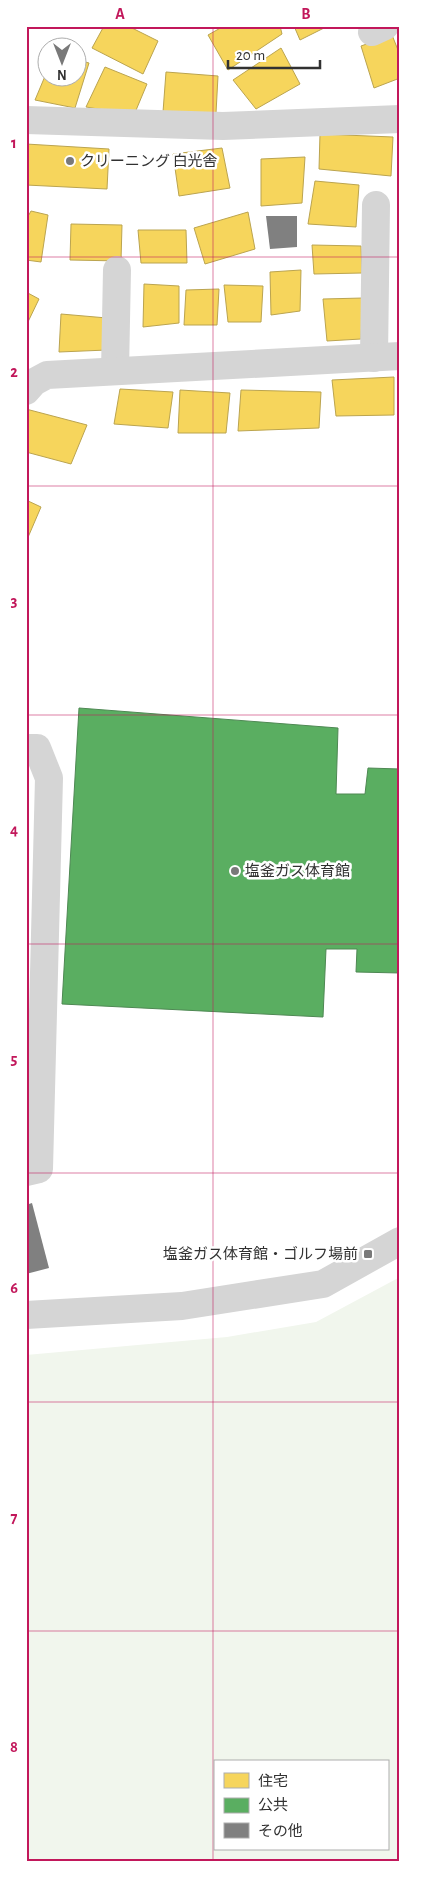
<svg xmlns="http://www.w3.org/2000/svg" width="426" height="1888" viewBox="0 0 426 1888" font-family="'Alegreya Sans','Noto Sans JP',sans-serif">
  <rect width="100%" height="100%" fill="#fff"/>
  <path fill="#f1f6ed" fill-rule="evenodd" d="M400 1277V1862H26V1355L227 1337 316 1322ZM215 1762H387V1849H215Z"/>
  <g fill="#f6d55c" stroke="#bba44f">
    <polygon points="104,26 128,26 158,41 143,74 92,48"/>
    <polygon points="224,26 280,26 282,34 228,70 208,35"/>
    <polygon points="294,26 328,26 300,40"/>
    <polygon points="392,35 400,55 400,78 374,88 361,46"/>
    <polygon points="281,48 300,84 256,109 233,80"/>
    <polygon points="78,60 89,63 75,108 35,100 48,69 48,78 78,78"/>
    <polygon points="105,67 147,84 134,115 86,107"/>
    <polygon points="166,72 218,76 216,113 163,112"/>
    <polygon points="320,134 393,137 391,176 319,169"/>
    <polygon points="26,144 109,149 107,189 26,185"/>
    <polygon points="222,148 230,188 179,196 173,154"/>
    <polygon points="305,157 302,203 261,206 261,159"/>
    <polygon points="315,181 359,185 356,227 308,224"/>
    <polygon points="31,211 48,215 41,262 26,260 26,220"/>
    <polygon points="248,212 255,249 205,264 194,228"/>
    <polygon points="71,224 122,225 121,261 70,260"/>
    <polygon points="138,230 186,230 187,263 141,263"/>
    <polygon points="312,245 361,246 362,273 314,274"/>
    <polygon points="301,270 300,311 271,315 270,272"/>
    <polygon points="144,284 179,286 179,323 143,327"/>
    <polygon points="224,285 263,286 261,322 228,322"/>
    <polygon points="219,289 217,325 184,325 186,290"/>
    <polygon points="26,292 39,299 26,326"/>
    <rect x="399" y="295" width="1" height="32"/>
    <polygon points="363,298 361,339 327,341 323,299"/>
    <polygon points="61,314 107,318 107,350 59,352"/>
    <polygon points="394,377 394,415 336,416 332,380"/>
    <polygon points="120,389 173,392 168,428 114,424"/>
    <polygon points="180,390 230,393 226,433 178,433"/>
    <polygon points="241,390 321,392 319,428 238,431"/>
    <polygon points="26,409 87,425 71,464 26,452"/>
    <polygon points="26,500 41,507 26,542"/>
  </g>
  <polygon fill="#5aae61" stroke="#4e8853" points="79,708 338,728 336,794 365,794 368,768 400,769 400,973 356,972 357,949 326,949 323,1017 62,1004"/>
  <g fill="#808080">
    <polygon points="266,216 297,216 297,247 270,249"/>
    <polygon points="32,1203 49,1268 26,1274 26,1205"/>
  </g>
  <g fill="none" stroke-linecap="round" stroke-linejoin="round">
    <g stroke="#d5d5d5" stroke-width="28">
      <polyline points="372,32 385,26"/>
      <polyline points="26,120 223,126 400,119"/>
      <polyline points="374,358 376,205"/>
      <polyline points="115,371 117,270"/>
      <polyline points="26,391 34,382 47,375 400,356"/>
      <polyline points="26,748 37,748 49,778 39,1169 26,1172"/>
    </g>
    <polyline stroke="#d5d5d5" stroke-width="28" points="26,1315 182,1306 323,1284 400,1241"/>
  </g>
  <path fill="none" stroke="#c2185b" stroke-width="1" stroke-opacity="0.55" d="M213 26V1862M26 257H400M26 486H400M26 715H400M26 944H400M26 1173H400M26 1402H400M26 1631H400"/>
  <g fill="#797979" stroke="#fff" stroke-width="2">
    <circle cx="70" cy="161" r="5"/>
    <circle cx="235" cy="871" r="5"/>
    <rect x="363" y="1249" width="10" height="10" rx="2.5"/>
  </g>
  <g text-anchor="middle" dominant-baseline="central" stroke-width="5" stroke-linejoin="round" paint-order="stroke">
    <g font-size="15" fill="#313131" stroke="#fff" text-anchor="start">
      <text x="80" y="161">クリーニング 白光舎</text>
      <text x="245" y="871">塩釜ガス体育館</text>
      <text x="358" y="1254" text-anchor="end">塩釜ガス体育館・ゴルフ場前</text>
    </g>
  </g>
  <rect width="426" height="1888" fill="none" stroke="#ffffff" stroke-width="55"/>
  <rect x="214" y="1760" width="175" height="90" fill="#ffffff" stroke="#adadad"/>
  <rect x="224" y="1773" width="25" height="15" fill="#f6d55c" stroke="#adadad"/>
  <text x="258" y="1786" font-size="15" fill="#313131">住宅</text>
  <rect x="224" y="1798" width="25" height="15" fill="#5aae61" stroke="#adadad"/>
  <text x="258" y="1810" font-size="15" fill="#313131">公共</text>
  <rect x="224" y="1823" width="25" height="15" fill="#808080" stroke="#adadad"/>
  <text x="258" y="1836" font-size="15" fill="#313131">その他</text>
  <g transform="translate(62 62) rotate(180)"><circle r="24" fill="#ffffff" stroke="#adadad"/>
  <path d="M0-4L9 19L0 12L-9 19Z" fill="#797979"/>
  <text y="-8" font-size="14" font-weight="bold" text-anchor="middle" fill="#313131">N</text>
  </g>
  <path d="M228 60v8h92v-8" fill="none" stroke="#313131" stroke-width="2.5"/>
  <text x="236" y="60" font-size="15" fill="#313131" stroke="#ffffff" stroke-width="4" paint-order="stroke">20 m</text>
  <rect x="28" y="28" width="370" height="1832" fill="none" stroke="#c2185b" stroke-width="2"/>
  <g font-size="16" text-anchor="middle" font-weight="bold" fill="#c2185b">
    <text x="120" y="19">A</text>
    <text x="306" y="19">B</text>
    <text x="14" y="148">1</text>
    <text x="14" y="377">2</text>
    <text x="14" y="606">3</text>
    <text x="14" y="835">4</text>
    <text x="14" y="1064">5</text>
    <text x="14" y="1293">6</text>
    <text x="14" y="1523">7</text>
    <text x="14" y="1752">8</text>
  </g>
</svg>
